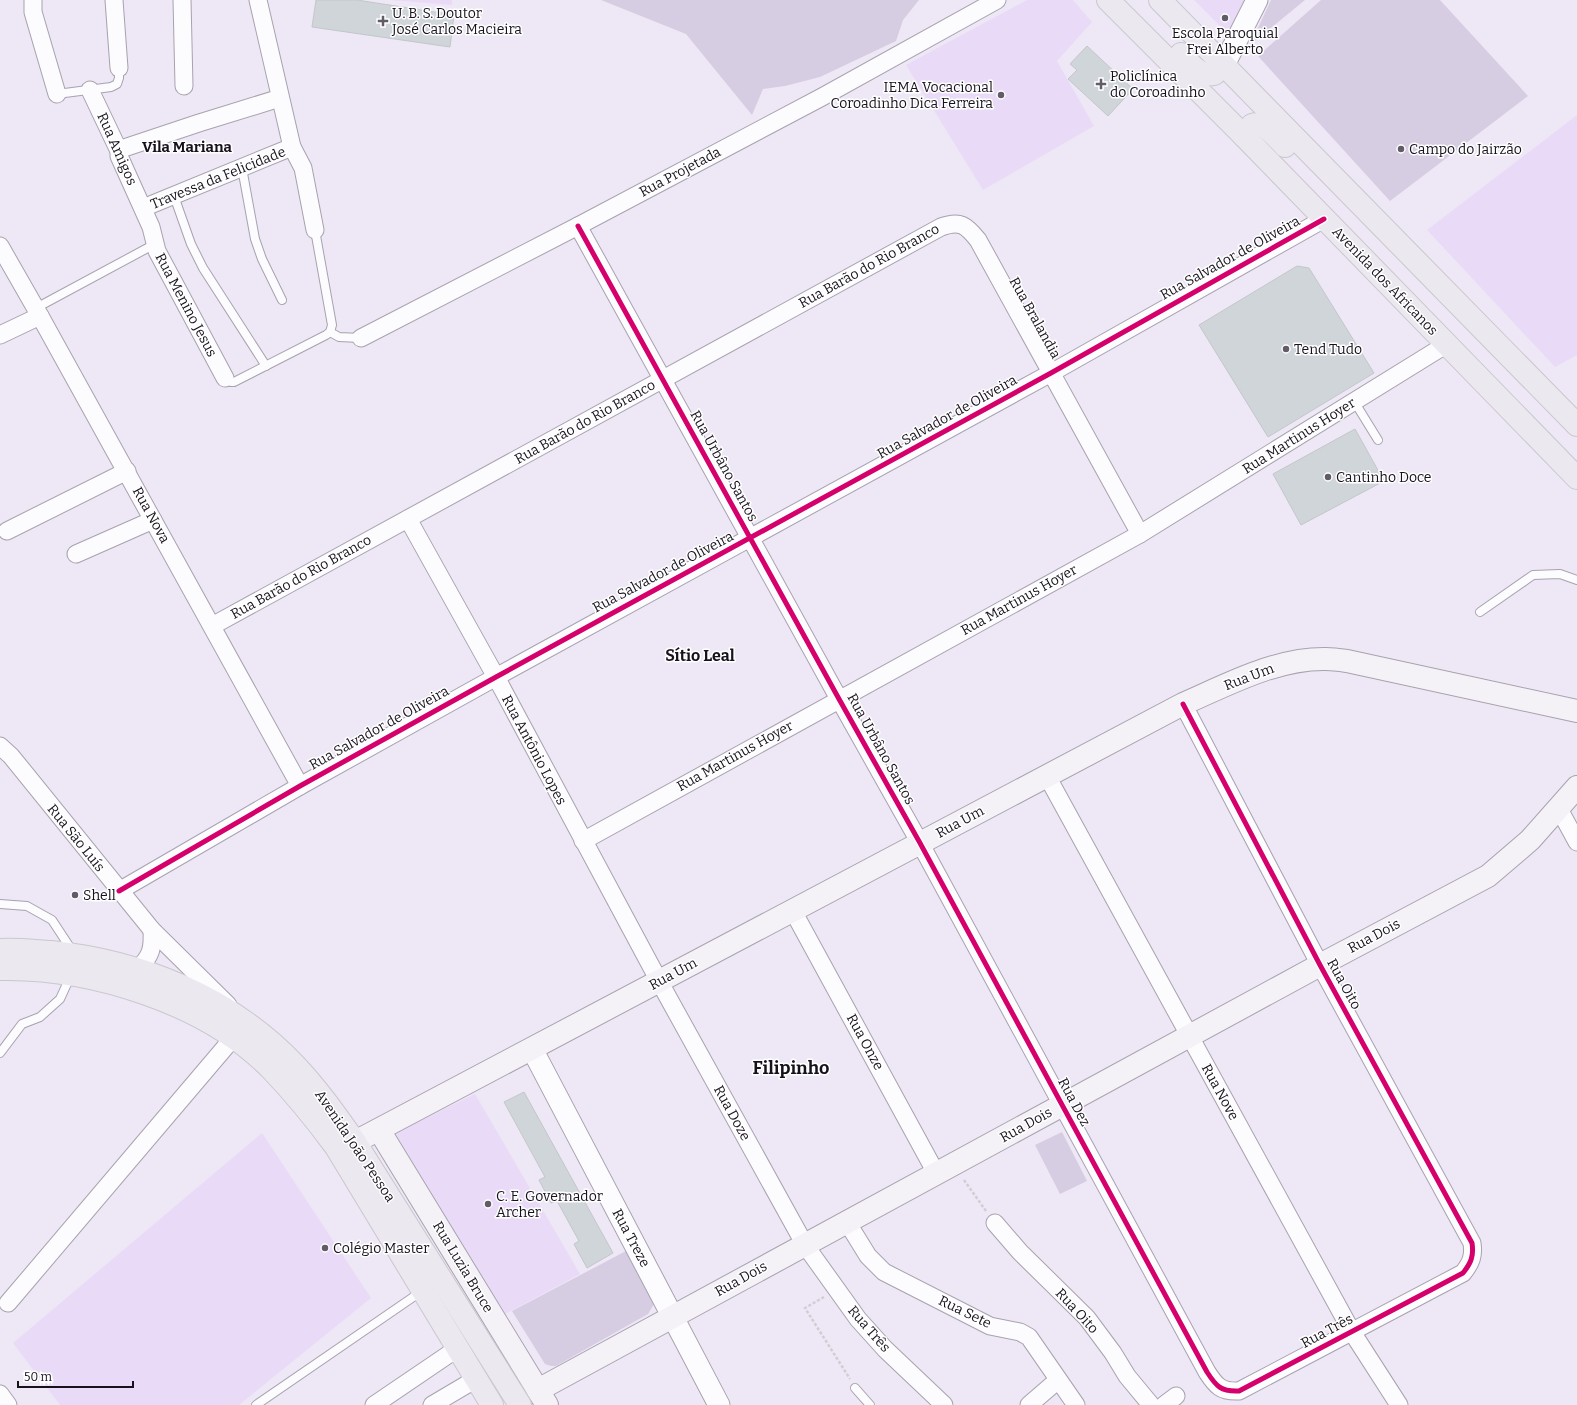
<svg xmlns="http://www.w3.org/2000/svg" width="1577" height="1405" viewBox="0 0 1577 1405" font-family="Bitter,serif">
  <rect width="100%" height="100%" fill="#eee7f5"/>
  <g fill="#e9dbf7">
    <polygon points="390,0 452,0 452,5"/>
    <polygon points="1027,0 1073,0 1092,22 1057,61 1094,126 983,190 906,65"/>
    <polygon points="1194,0 1246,0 1229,35"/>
    <polygon points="1577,115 1577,355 1555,367 1427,230"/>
    <polygon points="475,1094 580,1274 505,1314 395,1133"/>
    <polygon points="262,1133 371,1298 239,1405 60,1405 13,1343"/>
  </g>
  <g fill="#d7cde3">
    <polygon points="601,0 919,0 903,20 896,41 820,77 785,86 763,89 752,115 686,34"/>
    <polygon points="1271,0 1305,0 1250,45"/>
    <polygon points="1321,0 1440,0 1528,96 1390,201 1258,56"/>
    <polygon points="1062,1132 1087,1181 1060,1194 1035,1145"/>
    <polygon points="626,1251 652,1297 654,1304 648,1314 556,1366 551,1366 545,1364 512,1311"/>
  </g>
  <g fill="#d0d5d9" stroke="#c2c7ca">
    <polygon points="316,0 357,0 454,15 450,47 312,27"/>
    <polygon points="1087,46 1133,89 1108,116 1068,79 1077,70 1070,64"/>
    <polygon points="1297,266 1309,268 1374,373 1268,437 1199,325"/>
    <polygon points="1355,429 1384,481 1301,525 1273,474"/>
    <polygon points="524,1092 613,1253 587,1268 574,1244 579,1241 557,1201 551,1203 539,1180 545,1177 504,1102"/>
  </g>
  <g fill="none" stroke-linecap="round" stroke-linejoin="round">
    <g stroke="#a8a2ae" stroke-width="10">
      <g id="service">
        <polyline points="57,94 111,87 117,84 119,78 119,68"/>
        <polyline points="242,168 255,239 262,259 282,300"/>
        <polyline points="174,196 191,244 203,268 266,366"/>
        <polyline points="36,308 155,244"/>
        <polyline points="330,332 339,337 361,338"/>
        <polyline points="225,378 231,382 234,382 326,335 330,332 332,325 315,230"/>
        <polyline points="1354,401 1378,440"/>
        <polyline points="1480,612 1533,575 1560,574 1577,580"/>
        <polyline points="0,904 27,906 52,920 73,952"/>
        <polyline points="0,1053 22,1024 40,1017 60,999 71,975"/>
        <polyline points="855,1388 870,1405"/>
        <polyline points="256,1405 422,1291"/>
      </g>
    </g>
    <g stroke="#a8a2ae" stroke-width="19">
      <g id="minor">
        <polyline points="33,0 33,12 57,94"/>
        <polyline points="114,0 119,68"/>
        <polyline points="182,0 184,86"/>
        <polyline points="258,0 292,147 303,168 315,230"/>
        <polyline points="90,90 119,151 119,156 151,227 157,251 225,378"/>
        <polyline points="119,151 121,149 199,123 280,98"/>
        <polyline points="143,208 292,147"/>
        <path d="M578 226 839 699 920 843 1207 1372C1216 1386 1221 1392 1239 1391L1463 1273C1471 1263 1474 1256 1472 1243L1320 965 1183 704"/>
        <polyline points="0,246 40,316 300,786"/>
        <polyline points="0,335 40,316"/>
        <polyline points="361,338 578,226 822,97 997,0"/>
        <polyline points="408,519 496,677 659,981 805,1245 858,1319 885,1349 944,1405"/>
        <polyline points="7,531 127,471"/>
        <polyline points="76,554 153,520"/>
        <path d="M212 626 941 227C960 220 966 225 978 240L1140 534"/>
        <polyline points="0,746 11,756 152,930 228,1005"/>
        <polyline points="1047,776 1352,1332 1399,1405"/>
        <polyline points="1559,809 1577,842"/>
        <polyline points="583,841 1140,534 1447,344"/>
        <polyline points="119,891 300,786 496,677 1051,373 1324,219"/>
        <polyline points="793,911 936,1173"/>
        <path d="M138 969C151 956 153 949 152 930"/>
        <polyline points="847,1222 868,1256 884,1272 990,1326 1020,1332 1029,1337 1076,1405"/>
        <polyline points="995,1223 1020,1252 1087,1318 1113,1353 1127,1376 1151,1405"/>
        <polyline points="8,1303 233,1038"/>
        <polyline points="0,1394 8,1405"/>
        <polyline points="374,1405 458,1348"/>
        <polyline points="432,1405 476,1379"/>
        <polyline points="1029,1405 1058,1380"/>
        <polyline points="1164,1405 1176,1396"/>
      </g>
    </g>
    <g stroke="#a8a2ae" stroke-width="23">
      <g id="tertiary">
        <polyline points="1224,65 1257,0"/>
        <polyline points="532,1049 719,1405"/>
      </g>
    </g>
    <g stroke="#a8a2ae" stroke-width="24">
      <g id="secondary">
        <polyline points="379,1130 547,1405"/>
        <path d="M355 1142 1183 704C1227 685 1276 658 1326 659 1333 659 1340 660 1347 661L1577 711"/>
        <polyline points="538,1390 1320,965 1488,876 1530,840 1577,787"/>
      </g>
    </g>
    <g stroke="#cac7ce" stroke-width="24">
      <g id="primary">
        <polyline points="1108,0 1244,136 1577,478"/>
        <polyline points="1160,0 1577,425"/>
        <path d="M1181 54C1190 63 1199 77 1214 74L1224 65"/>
        <path d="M1244 136 1252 125C1265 121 1277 138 1285 146"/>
        <path d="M0 950C17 949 34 951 51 952 141 961 230 997 294 1064 317 1088 336 1115 355 1142L520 1405"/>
        <path d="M0 969C91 967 207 1003 272 1070 295 1094 316 1120 336 1147L492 1405"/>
      </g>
    </g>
    <g stroke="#d0ced3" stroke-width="2.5" stroke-dasharray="3 2" stroke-linecap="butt">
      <polyline points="964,1180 986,1211"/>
      <polyline points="824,1297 805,1308 850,1379"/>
    </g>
    <use href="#service" stroke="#fcfbfe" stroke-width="8"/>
    <use href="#minor" stroke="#fcfbfe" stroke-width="17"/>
    <use href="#tertiary" stroke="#fcfbfe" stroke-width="21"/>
    <use href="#secondary" stroke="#f4f1f7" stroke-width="22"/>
    <use href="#primary" stroke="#ebe8f0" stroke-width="22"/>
    <g stroke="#fff" stroke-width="8">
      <g id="cycleway">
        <path d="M578 226 839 699 920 843 1207 1372C1216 1386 1221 1392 1239 1391L1463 1273C1471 1263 1474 1256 1472 1243L1320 965 1183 704"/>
        <polyline points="119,891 300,786 496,677 1051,373 1324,219"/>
      </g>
    </g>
    <use href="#cycleway" stroke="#d6006c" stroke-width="5"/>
  </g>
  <g fill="#625c68" stroke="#fff" stroke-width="1.5">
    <circle cx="1225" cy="18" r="4"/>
    <path d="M381 15h4v4h4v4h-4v4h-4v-4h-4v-4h4z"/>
    <path d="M1099 78h4v4h4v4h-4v4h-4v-4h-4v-4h4z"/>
    <circle cx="1001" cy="95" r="4"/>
    <circle cx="1401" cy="149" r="4"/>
    <circle cx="1286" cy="349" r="4"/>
    <circle cx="1328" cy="477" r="4"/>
    <circle cx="75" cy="895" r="4"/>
    <circle cx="488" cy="1204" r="4"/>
    <circle cx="325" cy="1248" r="4"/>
  </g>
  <g text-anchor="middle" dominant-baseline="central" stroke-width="3" stroke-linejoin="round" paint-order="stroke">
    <g font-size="14" fill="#17111c" stroke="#fff" text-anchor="start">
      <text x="392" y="13">U. B. S. Doutor<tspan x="392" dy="16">José Carlos Macieira</tspan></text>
      <text x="1225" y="33" text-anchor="middle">Escola Paroquial<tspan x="1225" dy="16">Frei Alberto</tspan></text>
      <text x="1110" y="76">Policlínica<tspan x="1110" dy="16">do Coroadinho</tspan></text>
      <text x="993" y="87" text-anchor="end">IEMA Vocacional<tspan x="993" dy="16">Coroadinho Dica Ferreira</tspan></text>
      <text x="1409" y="149">Campo do Jairzão</text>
      <text x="1294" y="349">Tend Tudo</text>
      <text x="1336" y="477">Cantinho Doce</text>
      <text x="83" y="895">Shell</text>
      <text x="496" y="1196">C. E. Governador<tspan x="496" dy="16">Archer</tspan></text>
      <text x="333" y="1248">Colégio Master</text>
    </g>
    <g font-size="14" fill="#17111c" stroke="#fff">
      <text transform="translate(117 149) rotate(66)">Rua Amigos</text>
      <text transform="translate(680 172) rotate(-28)">Rua Projetada</text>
      <text transform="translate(218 178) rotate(-22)">Travessa da Felicidade</text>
      <text transform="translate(1230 258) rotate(-29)">Rua Salvador de Oliveira</text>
      <text transform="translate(869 266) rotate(-29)">Rua Barão do Rio Branco</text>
      <text transform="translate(1385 281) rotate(46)">Avenida dos Africanos</text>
      <text transform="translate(186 305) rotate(62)">Rua Menino Jesus</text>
      <text transform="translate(1035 318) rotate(61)">Rua Bralandia</text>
      <text transform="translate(947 417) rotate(-29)">Rua Salvador de Oliveira</text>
      <text transform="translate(585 422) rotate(-29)">Rua Barão do Rio Branco</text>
      <text transform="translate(1299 436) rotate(-32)">Rua Martinus Hoyer</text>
      <text transform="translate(724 466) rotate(61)">Rua Urbâno Santos</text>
      <text transform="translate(151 515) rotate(61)">Rua Nova</text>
      <text transform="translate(663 572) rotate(-28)">Rua Salvador de Oliveira</text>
      <text transform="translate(301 577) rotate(-29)">Rua Barão do Rio Branco</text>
      <text transform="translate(1019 600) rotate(-29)">Rua Martinus Hoyer</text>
      <text transform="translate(1249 677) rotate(-21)">Rua Um</text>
      <text transform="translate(379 728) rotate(-29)">Rua Salvador de Oliveira</text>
      <text transform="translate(881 749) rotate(61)">Rua Urbâno Santos</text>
      <text transform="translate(534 750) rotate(62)">Rua Antônio Lopes</text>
      <text transform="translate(735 756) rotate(-29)">Rua Martinus Hoyer</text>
      <text transform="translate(960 822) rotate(-28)">Rua Um</text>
      <text transform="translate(76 838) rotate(51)">Rua São Luís</text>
      <text transform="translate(1374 936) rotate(-28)">Rua Dois</text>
      <text transform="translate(673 974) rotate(-28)">Rua Um</text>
      <text transform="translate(1344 984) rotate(61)">Rua Oito</text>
      <text transform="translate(865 1042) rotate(61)">Rua Onze</text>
      <text transform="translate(1220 1092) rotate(61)">Rua Nove</text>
      <text transform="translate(1074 1102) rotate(62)">Rua Dez</text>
      <text transform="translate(732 1113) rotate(61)">Rua Doze</text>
      <text transform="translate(1026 1125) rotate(-29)">Rua Dois</text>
      <text transform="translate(355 1146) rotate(56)">Avenida João Pessoa</text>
      <text transform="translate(631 1238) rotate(62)">Rua Treze</text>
      <text transform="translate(463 1267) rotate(59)">Rua Luzia Bruce</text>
      <text transform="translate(741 1279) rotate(-29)">Rua Dois</text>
      <text transform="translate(1077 1311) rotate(47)">Rua Oito</text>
      <text transform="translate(965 1312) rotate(26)">Rua Sete</text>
      <text transform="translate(869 1329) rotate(49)">Rua Três</text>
      <text transform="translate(1327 1331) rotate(-28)">Rua Três</text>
    </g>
    <g font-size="15" font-weight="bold" fill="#17111c" stroke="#fff">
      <text x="187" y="147">Vila Mariana</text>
    </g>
    <g font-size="16" font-weight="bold" fill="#17111c" stroke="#fff">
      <text x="700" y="655">Sítio Leal</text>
    </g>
    <g font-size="18" font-weight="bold" fill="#17111c" stroke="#fff">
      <text x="791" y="1068">Filipinho</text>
    </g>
  </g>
  <path d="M18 1381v6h115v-6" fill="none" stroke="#17111c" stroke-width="2"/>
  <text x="24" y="1381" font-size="12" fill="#17111c" stroke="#ffffff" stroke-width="3" paint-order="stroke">50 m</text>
</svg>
